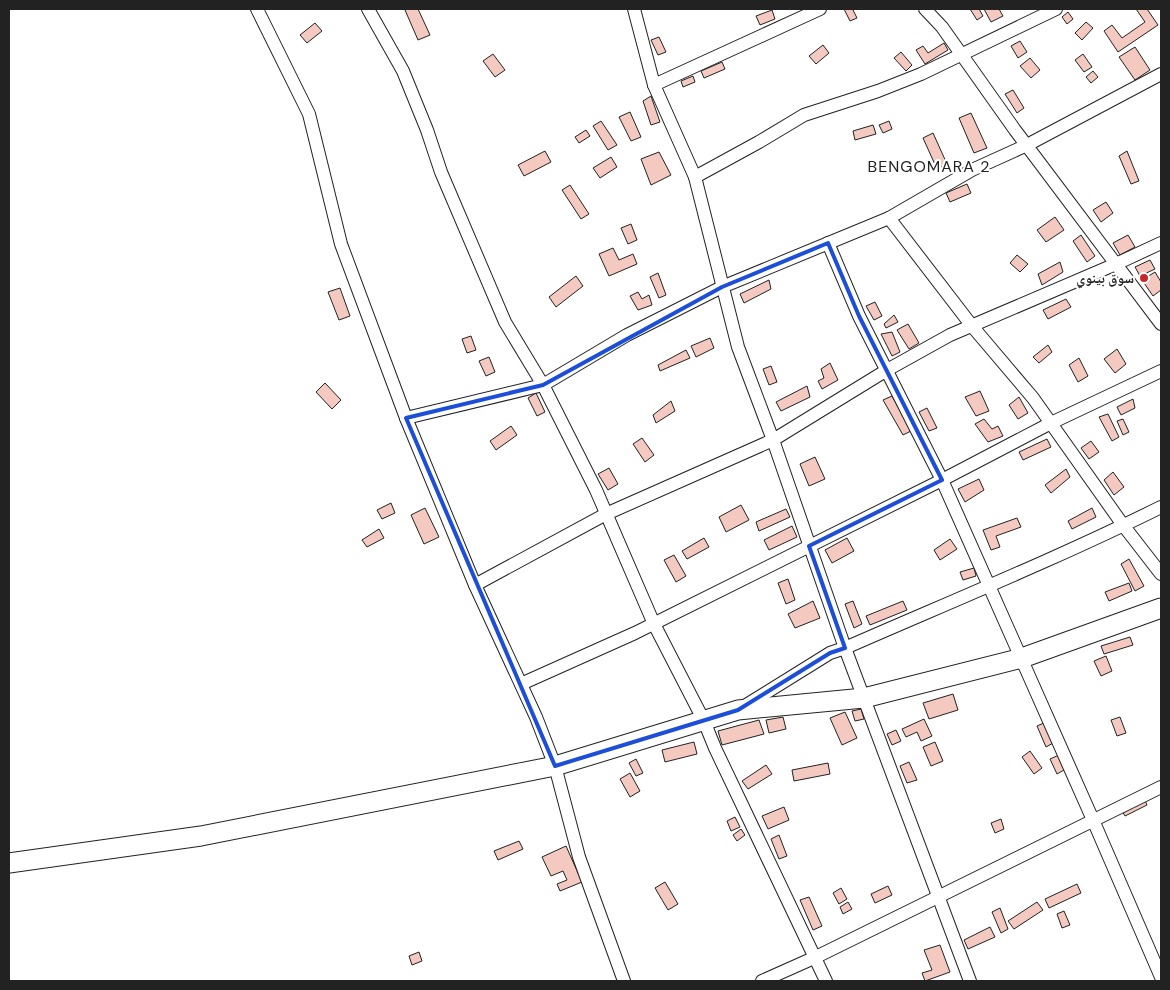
<svg xmlns="http://www.w3.org/2000/svg" width="1170" height="990" viewBox="0 0 1170 990" font-family="'DM Sans','Noto Naskh Arabic',sans-serif">
  <rect width="100%" height="100%" fill="#fff"/>
  <g fill="#f3c9c0" stroke="#222">
    <polygon points="408,9 418,9 430,35 418,40 405,10"/>
    <polygon points="844,9 855,9 853,10 857,18 850,21"/>
    <polygon points="970,9 979,9 983,16 977,20"/>
    <polygon points="984,9 999,9 1003,16 991,22"/>
    <polygon points="1136,9 1147,9 1158,25 1118,52 1104,31 1112,25 1122,38 1145,22"/>
    <polygon points="772,10 775,19 760,25 756,16"/>
    <polygon points="1068,12 1073,19 1067,24 1062,17"/>
    <polygon points="1086,22 1093,28 1082,40 1075,33"/>
    <polygon points="315,23 322,31 307,43 300,35"/>
    <polygon points="659,37 666,52 658,55 651,40"/>
    <polygon points="1020,41 1027,52 1018,58 1011,46"/>
    <polygon points="944,43 948,50 925,64 916,50 923,46 928,53"/>
    <polygon points="823,45 829,53 816,64 809,56"/>
    <polygon points="1135,47 1150,70 1135,80 1119,57"/>
    <polygon points="901,52 912,65 906,71 894,58"/>
    <polygon points="493,54 505,70 495,77 483,61"/>
    <polygon points="1083,54 1092,67 1084,72 1075,60"/>
    <polygon points="1030,58 1040,70 1031,78 1020,66"/>
    <polygon points="722,62 725,69 704,78 701,71"/>
    <polygon points="1093,71 1098,77 1091,83 1086,77"/>
    <polygon points="693,76 695,82 683,87 681,81"/>
    <polygon points="1013,90 1024,108 1017,113 1005,94"/>
    <polygon points="651,96 660,122 651,125 643,101"/>
    <polygon points="630,112 641,137 631,141 619,117"/>
    <polygon points="971,113 987,148 974,153 959,118"/>
    <polygon points="601,121 617,145 608,150 593,126"/>
    <polygon points="889,121 892,129 883,133 879,125"/>
    <polygon points="873,125 876,134 855,140 853,131"/>
    <polygon points="586,130 590,136 579,143 575,137"/>
    <polygon points="933,133 947,164 937,169 923,138"/>
    <polygon points="545,151 551,162 524,176 518,165"/>
    <polygon points="1127,151 1139,181 1131,184 1119,156"/>
    <polygon points="659,152 671,175 651,185 641,159"/>
    <polygon points="611,157 617,167 600,178 593,168"/>
    <polygon points="967,184 971,193 950,202 946,193"/>
    <polygon points="570,185 589,214 581,219 562,190"/>
    <polygon points="1106,202 1113,213 1101,222 1093,210"/>
    <polygon points="1055,217 1064,230 1046,242 1037,230"/>
    <polygon points="631,224 637,240 628,244 621,228"/>
    <polygon points="1081,235 1095,256 1087,262 1073,241"/>
    <polygon points="1128,235 1135,247 1120,255 1113,243"/>
    <polygon points="613,248 619,260 633,254 637,264 609,276 599,254"/>
    <polygon points="1017,255 1028,264 1020,272 1010,263"/>
    <polygon points="1150,260 1155,269 1140,276 1135,267"/>
    <polygon points="1060,262 1063,272 1042,285 1038,274"/>
    <polygon points="1155,272 1161,282 1161,290 1153,296 1142,280"/>
    <polygon points="658,273 666,295 659,298 650,277"/>
    <polygon points="576,276 583,286 556,307 549,297"/>
    <polygon points="769,280 771,289 744,303 740,294"/>
    <polygon points="340,288 350,316 339,320 328,292"/>
    <polygon points="638,292 642,299 649,295 652,305 638,310 630,296"/>
    <polygon points="1066,299 1071,307 1048,319 1043,310"/>
    <polygon points="875,302 882,316 874,320 866,306"/>
    <polygon points="894,315 898,322 886,328 884,324"/>
    <polygon points="908,324 919,343 909,349 897,330"/>
    <polygon points="892,332 900,352 892,356 881,334"/>
    <polygon points="471,336 476,350 467,353 462,339"/>
    <polygon points="710,338 714,348 696,357 691,346"/>
    <polygon points="1048,345 1052,352 1039,363 1033,357"/>
    <polygon points="1117,349 1126,364 1115,373 1104,359"/>
    <polygon points="686,350 690,358 660,371 658,365"/>
    <polygon points="489,357 495,372 486,376 479,361"/>
    <polygon points="1079,358 1088,376 1078,382 1069,365"/>
    <polygon points="830,363 838,380 822,389 818,381 824,378 821,369"/>
    <polygon points="771,366 777,382 769,385 763,369"/>
    <polygon points="325,383 341,400 332,409 316,392"/>
    <polygon points="807,386 810,397 781,411 776,402"/>
    <polygon points="980,391 989,411 976,416 965,397"/>
    <polygon points="536,393 545,412 537,416 528,398"/>
    <polygon points="892,396 911,431 903,435 883,400"/>
    <polygon points="1019,397 1028,413 1018,419 1009,405"/>
    <polygon points="1133,399 1135,408 1121,415 1117,407"/>
    <polygon points="671,401 675,411 656,423 653,415"/>
    <polygon points="927,408 937,428 929,431 919,412"/>
    <polygon points="1108,414 1119,437 1112,441 1099,417"/>
    <polygon points="984,419 992,429 998,426 1003,436 988,442 975,424"/>
    <polygon points="1123,419 1129,432 1123,435 1117,421"/>
    <polygon points="511,426 517,435 496,450 490,441"/>
    <polygon points="642,438 654,455 645,462 633,444"/>
    <polygon points="1047,439 1051,447 1023,460 1019,452"/>
    <polygon points="1091,441 1099,452 1089,459 1081,448"/>
    <polygon points="815,457 825,479 809,486 800,464"/>
    <polygon points="609,468 618,484 608,490 598,474"/>
    <polygon points="1066,469 1070,477 1051,493 1045,485"/>
    <polygon points="1113,472 1124,487 1114,495 1104,480"/>
    <polygon points="979,479 984,490 965,502 958,489"/>
    <polygon points="391,503 395,513 382,519 377,510"/>
    <polygon points="741,505 749,520 726,532 719,517"/>
    <polygon points="425,508 439,537 424,544 411,515"/>
    <polygon points="1092,508 1096,517 1072,529 1068,521"/>
    <polygon points="786,509 790,517 759,531 756,522"/>
    <polygon points="1017,518 1021,527 996,536 1000,547 991,550 983,530"/>
    <polygon points="792,526 797,537 769,550 764,540"/>
    <polygon points="379,529 384,538 367,547 362,540"/>
    <polygon points="704,538 709,547 687,559 682,551"/>
    <polygon points="847,538 854,551 832,563 825,550"/>
    <polygon points="950,539 957,549 940,560 934,550"/>
    <polygon points="674,555 686,576 676,582 664,560"/>
    <polygon points="1129,559 1144,586 1135,591 1121,564"/>
    <polygon points="974,568 976,576 963,580 960,572"/>
    <polygon points="788,579 795,600 786,604 778,583"/>
    <polygon points="1129,583 1132,591 1109,601 1105,592"/>
    <polygon points="813,601 820,618 795,628 788,614"/>
    <polygon points="853,601 862,624 854,628 845,604"/>
    <polygon points="903,601 907,610 870,625 866,616"/>
    <polygon points="1130,637 1133,645 1104,654 1101,646"/>
    <polygon points="1106,656 1112,671 1101,676 1094,661"/>
    <polygon points="953,694 958,710 929,719 923,703"/>
    <polygon points="861,709 864,719 855,721 852,711"/>
    <polygon points="845,712 857,738 842,745 830,718"/>
    <polygon points="783,717 786,729 769,733 766,720"/>
    <polygon points="1120,717 1126,733 1117,736 1111,720"/>
    <polygon points="924,719 932,736 921,741 917,732 906,737 902,729"/>
    <polygon points="759,720 764,734 722,745 718,731"/>
    <polygon points="1046,722 1055,742 1046,747 1037,726"/>
    <polygon points="896,730 901,741 892,745 887,734"/>
    <polygon points="694,742 697,754 665,762 662,750"/>
    <polygon points="935,742 943,761 931,766 923,747"/>
    <polygon points="1030,751 1042,768 1034,774 1022,757"/>
    <polygon points="1059,755 1064,770 1057,774 1050,759"/>
    <polygon points="636,759 643,773 636,776 629,763"/>
    <polygon points="909,762 917,780 907,783 900,766"/>
    <polygon points="828,763 830,774 794,781 792,770"/>
    <polygon points="766,765 772,774 748,789 742,781"/>
    <polygon points="630,773 640,791 630,797 620,779"/>
    <polygon points="1144,798 1147,805 1125,816 1121,809"/>
    <polygon points="784,807 789,820 768,829 762,816"/>
    <polygon points="735,817 740,827 731,831 727,821"/>
    <polygon points="1001,819 1004,829 995,833 991,823"/>
    <polygon points="741,829 745,835 737,841 733,835"/>
    <polygon points="779,835 787,856 779,859 771,839"/>
    <polygon points="519,841 523,849 498,860 494,851"/>
    <polygon points="566,846 582,882 560,891 557,884 567,880 563,871 551,876 542,857"/>
    <polygon points="665,882 678,904 668,910 655,888"/>
    <polygon points="1077,884 1081,893 1049,908 1045,899"/>
    <polygon points="888,886 892,895 875,903 871,894"/>
    <polygon points="841,888 847,899 839,904 833,893"/>
    <polygon points="809,897 822,926 813,930 800,900"/>
    <polygon points="848,902 852,909 843,914 840,907"/>
    <polygon points="1037,902 1043,910 1014,929 1008,921"/>
    <polygon points="1000,908 1008,929 1001,933 992,912"/>
    <polygon points="1064,911 1070,925 1062,928 1057,914"/>
    <polygon points="990,927 995,937 968,949 964,940"/>
    <polygon points="940,945 950,972 925,981 922,973 932,970 924,950"/>
    <polygon points="419,952 422,961 412,965 409,956"/>
  </g>
  <g fill="none" stroke-linecap="round" stroke-linejoin="round">
    <g stroke="#222" stroke-width="14">
      <g id="street">
        <polyline points="257,9 309,114 341,244 406,418 475,585 536,717 555,766 579,857 624,981"/>
        <polyline points="368,9 403,71 427,130 441,172 505,322 543,385 596,490 654,624 704,721 715,748 826,981"/>
        <polyline points="634,9 654,85 695,177 738,347 773,440 845,648 970,981"/>
        <polyline points="925,9 942,27 1015,130 1161,324"/>
        <polyline points="654,85 820,9"/>
        <polyline points="695,177 759,142 804,115 878,91 921,74 1056,9"/>
        <polyline points="889,218 972,326 1033,398 1123,525 1161,574"/>
        <polyline points="828,243 859,316 942,480 1093,820 1161,977"/>
        <polyline points="406,418 543,385 627,335 722,287 889,218 972,170 1027,145 1161,74"/>
        <polyline points="475,585 606,514 773,440 887,370 950,335 1116,264 1161,243"/>
        <polyline points="521,684 635,633 942,480 1051,423 1161,371"/>
        <path d="M743 707 830 653 845 648C950 602 1058 558 1161 507"/>
        <polyline points="762,981 816,957 1161,787"/>
      </g>
    </g>
    <g stroke="#222" stroke-width="21">
      <polyline id="secondary" points="9,863 201,836 555,766 738,710 864,698 1022,658 1161,608"/>
    </g>
    <use href="#street" stroke="#fff" stroke-width="12"/>
    <use href="#secondary" stroke="#fff" stroke-width="19"/>
  </g>
  <path fill="none" stroke="#1d4ed8" stroke-width="4" stroke-linejoin="round" d="M828 243 859 316 942 480 809 546 845 648 830 653 738 710 555 766 406 418 543 385 722 287Z"/>
  <circle fill="#c62828" stroke="#fff" stroke-width="2" cx="1144" cy="278" r="5"/>
  <g text-anchor="middle" dominant-baseline="central" stroke-width="4" stroke-linejoin="round" paint-order="stroke">
    <g font-size="14" font-weight="bold" fill="#222" stroke="#fff" text-anchor="end">
      <text x="1134" y="278">سوق بينوي</text>
    </g>
    <g font-size="16" letter-spacing="1" fill="#222" stroke="#fff">
      <text x="929" y="166">BENGOMARA 2</text>
    </g>
  </g>
  <rect width="1170" height="990" fill="none" stroke="#222222" stroke-width="20"/>
</svg>
